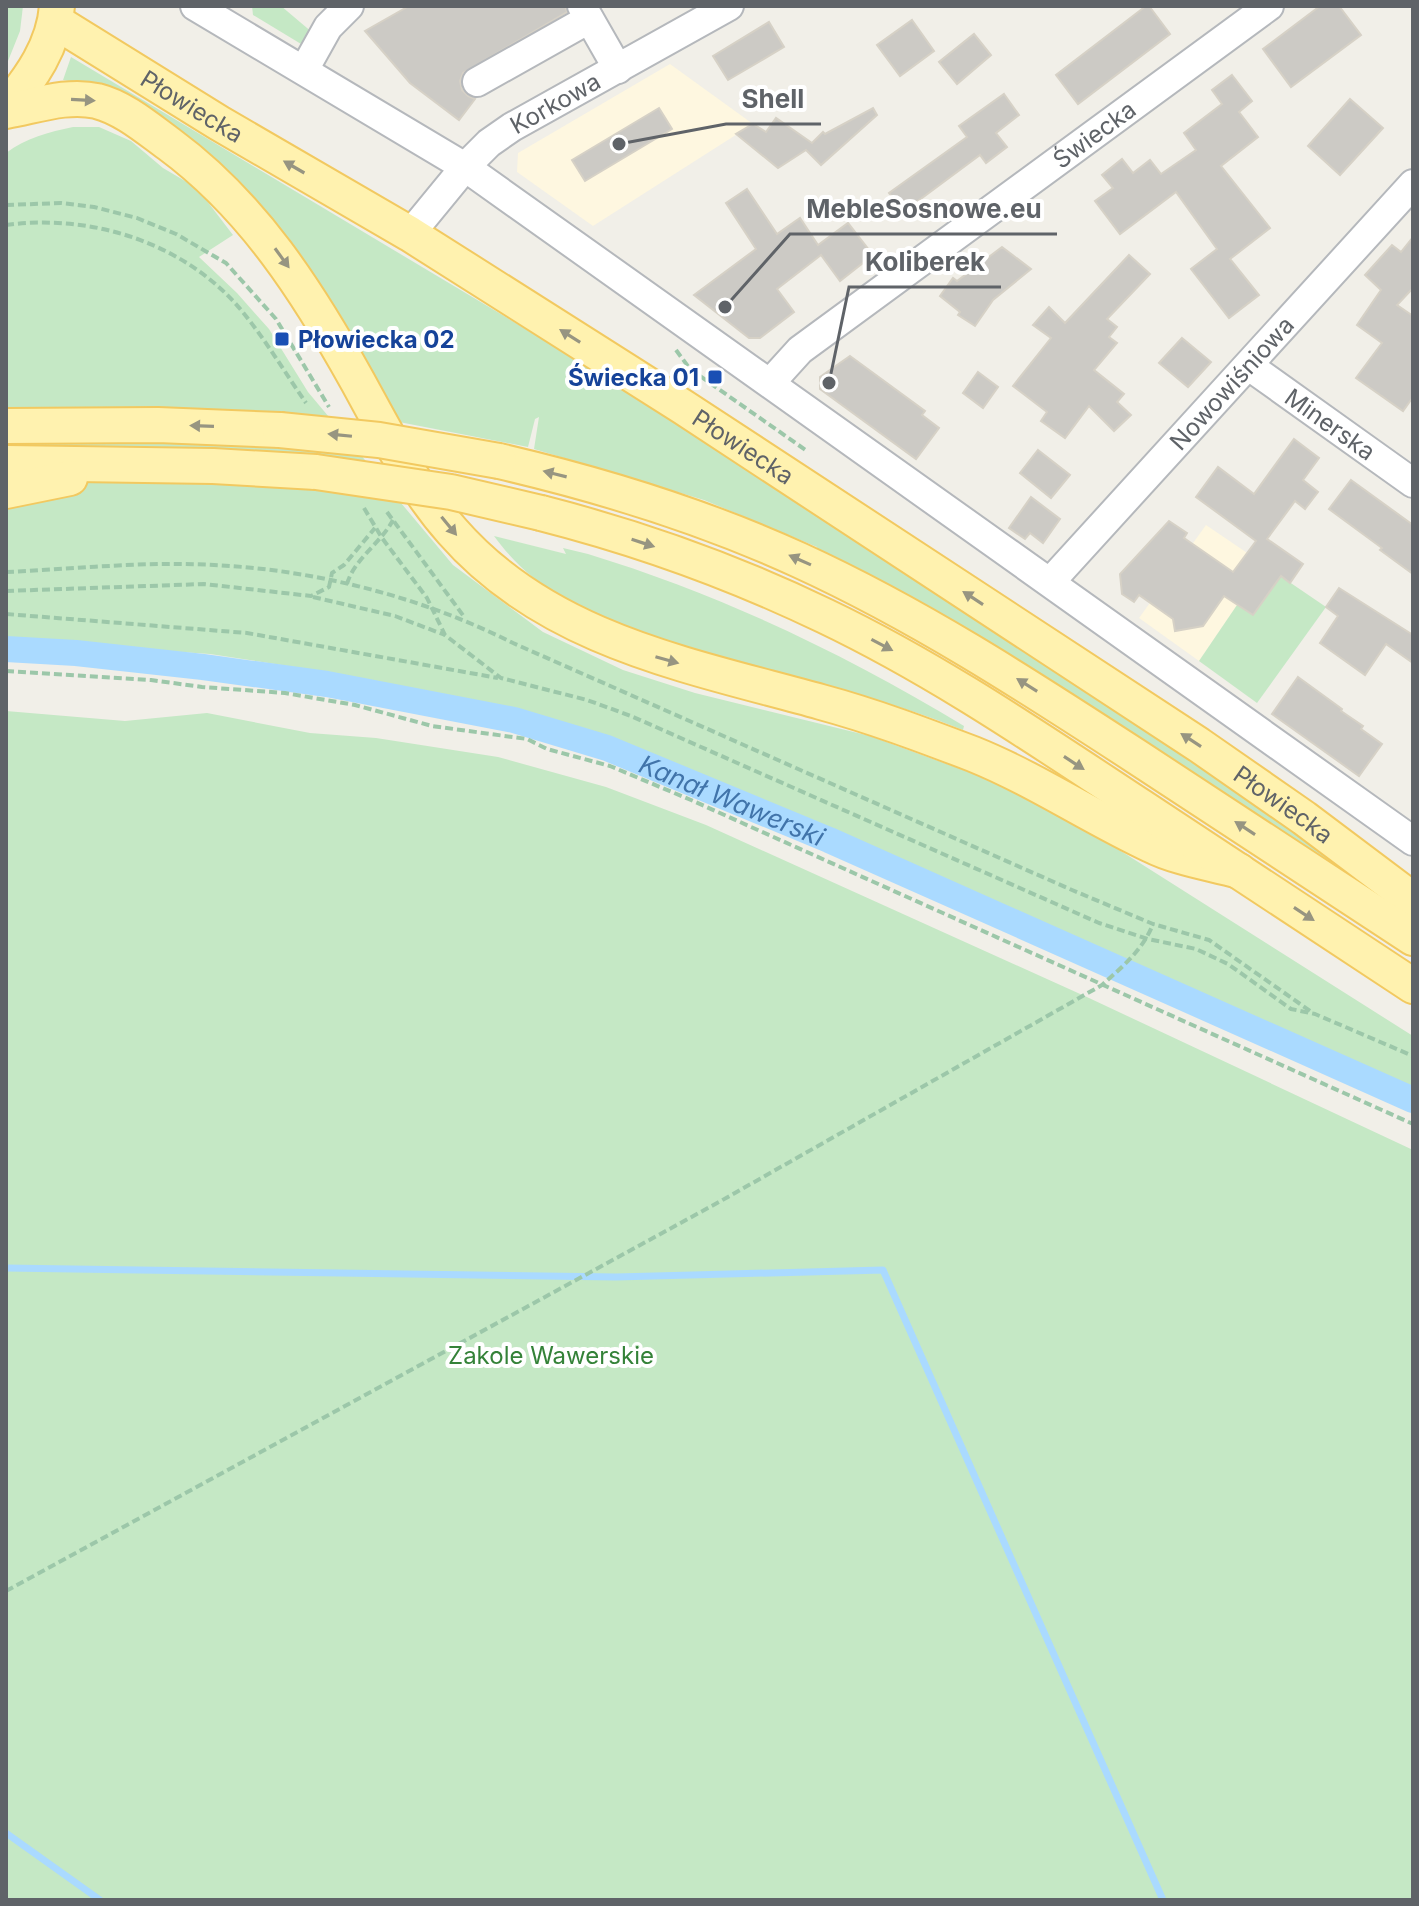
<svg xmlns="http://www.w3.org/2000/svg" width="1419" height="1906" viewBox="0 0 1419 1906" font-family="Inter,sans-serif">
  <rect width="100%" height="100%" fill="#f1efe8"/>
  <g fill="#fef7e0">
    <polygon points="670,64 753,124 593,226 517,172 518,153"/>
    <polygon points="1206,525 1265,565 1199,661 1139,618"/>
  </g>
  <g fill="#c5e8c5">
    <polygon points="6,6 23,6 20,31 6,66"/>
    <polygon points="252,6 281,6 313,33 306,47 253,15"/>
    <polygon points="71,57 606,377 1254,801 1356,879 961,625 892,586 818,550 817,547 704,500 534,449 539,417 535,419 528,447 399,422 322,288 261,207 100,85 63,80"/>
    <path d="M73 127H99L131 141 163 168 197 188 233 235 199 257 237 293 269 329 308 392 453 565 543 632 623 670 695 693 870 736 999 783 1094 834 1413 1036V1092L738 795 568 728 307 669 210 654 6 640V153C26 138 49 132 73 127Z"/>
    <path d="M494 536 566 554 563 548 588 554C722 595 845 654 964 726L963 730C900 704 834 688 769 671 672 646 556 622 494 536Z"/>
    <polygon points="1279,575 1326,607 1257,703 1199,661 1237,605"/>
    <polygon points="6,711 125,721 207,713 310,733 376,738 498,757 606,787 706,825 1089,998 1413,1150 1413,1900 6,1900"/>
  </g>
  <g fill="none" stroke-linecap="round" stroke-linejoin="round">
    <g stroke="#aadaff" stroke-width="7">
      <polyline points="6,1268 616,1277 883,1270 1163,1900"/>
      <polyline points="6,1833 100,1900"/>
    </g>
    <path stroke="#aadaff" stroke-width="26" id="s1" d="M6 649 76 653 203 667 327 684 514 720 607 748 829 840 1413 1100"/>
  </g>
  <g fill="#cccac5" stroke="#d6d1c6" stroke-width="2">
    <polygon points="409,6 565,6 567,12 463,73 460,81 462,90 468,96 475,99 459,120 410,83 365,31"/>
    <polygon points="1146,6 1149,6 1170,34 1078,104 1056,75"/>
    <polygon points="1320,6 1339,6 1361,35 1291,87 1263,49"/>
    <polygon points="912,20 934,51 900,76 877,45"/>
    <polygon points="769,22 784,47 728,80 713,56"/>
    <polygon points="974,34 991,55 957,84 939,62"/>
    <polygon points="1232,75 1252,101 1239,112 1258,137 1221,166 1270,228 1230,259 1259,295 1229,318 1191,269 1217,249 1176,192 1120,234 1095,201 1113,188 1102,175 1122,159 1133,173 1150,160 1161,174 1196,150 1184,133 1222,104 1212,90"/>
    <polygon points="1004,94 1019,115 996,133 1007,147 986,163 980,155 903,212 889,193 967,137 959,126"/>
    <polygon points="1350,99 1383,128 1340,175 1308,146"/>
    <polygon points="659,108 672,129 585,181 572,160"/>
    <polygon points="873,108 877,115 821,165 806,150 778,168 736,134 753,124 766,132 776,118 812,143 823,132 825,134"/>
    <polygon points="747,189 777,234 800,218 818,245 848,223 873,255 840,281 821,255 777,289 794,312 760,338 749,338 694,295 756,249 726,203"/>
    <polygon points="1413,237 1413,288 1397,305 1413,316 1413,397 1403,411 1356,378 1382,343 1357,325 1381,290 1365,275 1392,245 1401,252"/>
    <polygon points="1002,247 1031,269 993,300 975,326 958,315 960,312 940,296 953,278 957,281"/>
    <polygon points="1129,255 1150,274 1107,319 1117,327 1109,337 1117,343 1094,370 1124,394 1117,402 1131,415 1114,431 1089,406 1065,438 1041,421 1047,412 1013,386 1051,338 1033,325 1049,307 1065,323"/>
    <polygon points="1182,338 1211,362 1188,387 1159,363"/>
    <polygon points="850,356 925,411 922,415 939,428 916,459 820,389 820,377"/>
    <polygon points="978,372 998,387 983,408 963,393"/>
    <polygon points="1294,439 1319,458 1303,480 1318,492 1305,509 1295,501 1267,539 1303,564 1290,583 1281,576 1253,615 1224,596 1203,626 1175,631 1173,619 1139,595 1134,602 1122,594 1120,574 1169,521 1187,533 1184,538 1233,572 1256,541 1196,497 1218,467 1254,494"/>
    <polygon points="1038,450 1070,475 1051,498 1020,473"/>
    <polygon points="1351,480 1413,525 1413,574 1380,550 1382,548 1329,509"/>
    <polygon points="1031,497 1060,519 1043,543 1030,533 1025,539 1009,528"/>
    <polygon points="1339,588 1413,635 1413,663 1386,644 1365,675 1320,643 1338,616 1326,607"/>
    <polygon points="1298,677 1342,709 1341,711 1363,726 1361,729 1382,744 1359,776 1272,714"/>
  </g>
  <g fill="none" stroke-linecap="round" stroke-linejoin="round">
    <g stroke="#b5b8bc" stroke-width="32">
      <g id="minor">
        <polyline points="195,6 465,167 1413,841"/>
        <polyline points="582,6 618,69"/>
        <polyline points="304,70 328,27 349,6"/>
        <polyline points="477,82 589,19"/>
        <path id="s2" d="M410 234 465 167 489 143 512 127 729 6"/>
        <path id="s3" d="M1249 366 1413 483"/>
        <path id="s4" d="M771 382 800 350 1269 6"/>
        <path id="s5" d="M1051 581 1413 184"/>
      </g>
    </g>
    <g stroke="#f2c960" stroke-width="38">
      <g id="major">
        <path id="s6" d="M56 22 219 123 410 234 683 407 1199 745 1304 818 1413 900"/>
        <path d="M6 108C31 78 54 46 57 6"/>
        <path d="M6 111C35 106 67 94 97 101 124 108 147 128 169 144 253 206 308 292 358 382 386 433 413 487 452 531 547 640 688 665 821 702 873 716 923 735 973 754 1035 779 1091 817 1151 845 1177 858 1210 863 1239 871"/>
        <polyline points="6,426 158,425 280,430"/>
        <path d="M499 461C602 485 703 516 799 560 917 614 1025 684 1134 755 1227 816 1320 877 1413 938"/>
        <polyline points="6,463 213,466 316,472"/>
        <polyline points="6,491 70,478"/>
        <path d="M541 513C639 538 734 572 825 616 936 669 1038 739 1140 806 1231 866 1322 926 1413 986"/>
      </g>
    </g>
    <g stroke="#9cc7a9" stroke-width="4" stroke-dasharray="8 4" stroke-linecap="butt">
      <polyline points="6,205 61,203 94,207 137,218 176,234 226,263 276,319 329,407"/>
      <path d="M6 225C88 214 177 240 235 303 260 331 284 371 306 403"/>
      <polyline points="676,350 690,369 807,451"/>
      <polyline points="364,508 382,538 427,598 445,635 454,642 501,678 587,700 631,716 1099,923 1148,939 1196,949 1228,964 1291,1009 1315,1014 1413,1056"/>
      <polyline points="387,512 465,618"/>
      <path d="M6 572C75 569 145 561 214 565 317 570 421 597 513 643L1072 890 1153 924 1209 940 1313 1013"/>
      <path d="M347 584C354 559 381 543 393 520"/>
      <polyline points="6,591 204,584 311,596 329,587 332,573 344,565 375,528"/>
      <polyline points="313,597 395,616 445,635"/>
      <polyline points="6,614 247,633 498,678"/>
      <polyline points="6,671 151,680 202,687 285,693 355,705 432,726 527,739 547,749 610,766 691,800 1413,1124"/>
      <path d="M6 1591 719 1202 1102 985C1122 967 1143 950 1153 924"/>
    </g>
    <use href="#minor" stroke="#fff" stroke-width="28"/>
    <use href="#major" stroke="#fff2af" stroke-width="34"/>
    <g stroke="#f2c960" stroke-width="38" stroke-linecap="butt">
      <g id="major-bridge">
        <polyline points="280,430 379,440 499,461"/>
        <polyline points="316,472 451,492 541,513"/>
      </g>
    </g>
    <use href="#major-bridge" stroke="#fff2af" stroke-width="34"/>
  </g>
  <defs><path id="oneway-solid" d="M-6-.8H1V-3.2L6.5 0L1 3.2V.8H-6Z" transform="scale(2)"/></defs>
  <g fill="#979581">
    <use href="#oneway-solid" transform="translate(83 100) rotate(3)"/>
    <use href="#oneway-solid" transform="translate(294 167) rotate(-150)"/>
    <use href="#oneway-solid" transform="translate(282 258) rotate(54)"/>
    <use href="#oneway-solid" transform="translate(570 336) rotate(-148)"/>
    <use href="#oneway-solid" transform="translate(202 426) rotate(-178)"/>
    <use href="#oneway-solid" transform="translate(340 435) rotate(-174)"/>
    <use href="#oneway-solid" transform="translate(555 474) rotate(-166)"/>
    <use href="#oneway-solid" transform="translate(449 526) rotate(51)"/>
    <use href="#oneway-solid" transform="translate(643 543) rotate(18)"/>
    <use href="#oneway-solid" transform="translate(800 560) rotate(-156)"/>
    <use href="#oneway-solid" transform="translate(973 598) rotate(-147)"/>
    <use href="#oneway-solid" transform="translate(882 645) rotate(28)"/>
    <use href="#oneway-solid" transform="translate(667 660) rotate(16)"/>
    <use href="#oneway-solid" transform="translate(1027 685) rotate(-148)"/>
    <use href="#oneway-solid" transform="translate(1191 740) rotate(-147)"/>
    <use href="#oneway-solid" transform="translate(1074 763) rotate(33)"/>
    <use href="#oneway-solid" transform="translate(1245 828) rotate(-147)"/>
    <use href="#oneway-solid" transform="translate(1304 914) rotate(33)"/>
  </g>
  <g fill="#1a4fb4" stroke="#fff" stroke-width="3">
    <rect x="274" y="331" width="16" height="16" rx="4"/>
    <rect x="707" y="369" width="16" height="16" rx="4"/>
  </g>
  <g text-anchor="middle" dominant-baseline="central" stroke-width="8" stroke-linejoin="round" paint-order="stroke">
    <g font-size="24" fill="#5f6368" stroke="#fff">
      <text stroke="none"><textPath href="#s2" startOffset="198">Korkowa</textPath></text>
      <text stroke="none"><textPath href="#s6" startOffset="160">Płowiecka</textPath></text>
      <text stroke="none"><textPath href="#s4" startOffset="408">Świecka</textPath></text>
      <text stroke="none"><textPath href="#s5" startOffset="268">Nowowiśniowa</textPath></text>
      <text stroke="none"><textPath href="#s3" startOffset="100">Minerska</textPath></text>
      <text stroke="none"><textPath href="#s6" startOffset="808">Płowiecka</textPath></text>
      <text stroke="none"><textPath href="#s6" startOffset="1456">Płowiecka</textPath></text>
    </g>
    <g font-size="24" font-weight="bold" fill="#164399" stroke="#fff" text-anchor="start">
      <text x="298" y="339">Płowiecka 02</text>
      <text x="699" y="377" text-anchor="end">Świecka 01</text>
    </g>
    <g font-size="24" fill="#348238" stroke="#fff">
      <text x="551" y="1355">Zakole Wawerskie</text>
    </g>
    <g font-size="26" font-style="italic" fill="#4174aa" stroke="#fff">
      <text stroke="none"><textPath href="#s1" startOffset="746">Kanał Wawerski</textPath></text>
    </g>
  </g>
  <path fill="none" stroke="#5f6368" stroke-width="3" d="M619 144L726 124H821M725 307L790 234H1057M829 383L849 287H1001"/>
  <g fill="#5f6368" stroke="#fff" stroke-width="3">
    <circle cx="619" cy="144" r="8"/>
    <circle cx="725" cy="307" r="8"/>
    <circle cx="829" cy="383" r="8"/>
  </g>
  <g font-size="26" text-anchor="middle" font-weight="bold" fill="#5f6368" stroke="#fff" stroke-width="8" stroke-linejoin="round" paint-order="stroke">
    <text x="773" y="108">Shell</text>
    <text x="924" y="218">MebleSosnowe.eu</text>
    <text x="925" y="271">Koliberek</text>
  </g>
  <rect width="1419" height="1906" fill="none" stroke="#5f6368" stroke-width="16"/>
</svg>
